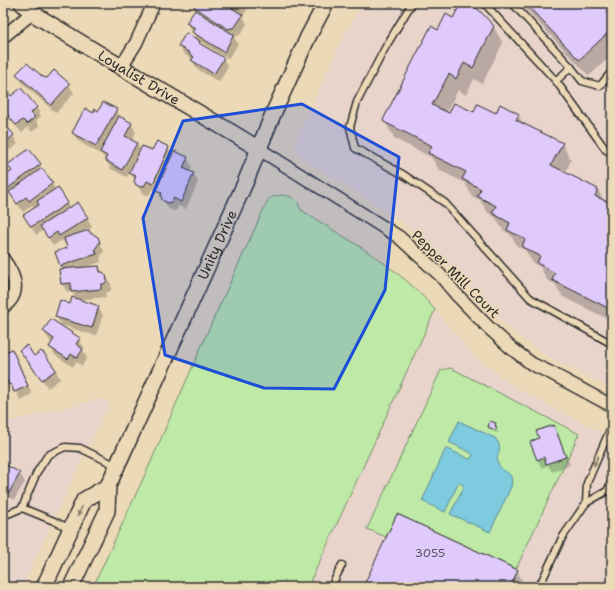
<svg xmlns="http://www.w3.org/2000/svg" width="615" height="590" viewBox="0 0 615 590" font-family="'Shantell Sans',sans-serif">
  <rect width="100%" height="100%" fill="#ecd9b7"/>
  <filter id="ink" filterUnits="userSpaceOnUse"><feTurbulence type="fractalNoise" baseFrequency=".025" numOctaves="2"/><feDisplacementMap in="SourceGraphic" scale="8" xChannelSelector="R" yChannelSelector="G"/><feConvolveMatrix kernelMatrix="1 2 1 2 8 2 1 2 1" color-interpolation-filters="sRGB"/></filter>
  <g filter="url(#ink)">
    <g fill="#e8d4cb">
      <polygon points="362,3 612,3 612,389 547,356 528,343 502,322 449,265 433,250 404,224 366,198 304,160 297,153 294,147 296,142 296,140 338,48"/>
      <polygon points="435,310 476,358 519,390 612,438 612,587 308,587"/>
      <polygon points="99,399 110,402 81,461 22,587 3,587 3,423"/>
    </g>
    <g fill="#bee9a6" stroke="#748a68">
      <path d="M282 195C296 197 296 198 301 210 348 240 399 266 435 310L308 587H93L149 466 212 322 267 202C270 196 276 196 282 195Z"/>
      <polygon points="451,368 579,434 516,569 397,514 386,537 367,529 441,370"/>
    </g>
    <path fill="#7ecade" stroke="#5d8a96" d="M459 421 495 438C505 450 495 453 498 463 502 475 515 469 511 487L490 532 450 514 464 487 463 485 460 483 458 484 445 512 422 501 446 448 469 459 471 458 473 455 471 453 449 442Z"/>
    <g fill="#0003" fill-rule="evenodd">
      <polygon points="90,3 120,3 117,9 112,6 108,6 105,4 101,10"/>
      <polygon points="198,3 251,3 243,16 247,24 240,35 234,37 238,44 228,59 199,41 201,46 223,59 228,67 219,82 197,69 192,60 193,60 184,54 179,46 198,41 187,23 198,13 195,8"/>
      <path d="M462 3H469L472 4 474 8 493 26 503 43 482 84 474 79 466 95 458 90 446 113H474L518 115 524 125 562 144 571 160 565 173 598 190 605 202 612 205V321L563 297 555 284 547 280 540 267 533 263 525 250 517 246 510 234 503 230 495 217 488 213 480 200 472 196 465 183 439 170 431 157 395 139 385 122 438 32 453 19ZM516 233 530 240 529 242 516 236Z"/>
      <polygon points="520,3 612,3 612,55 589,76"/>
      <polygon points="17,74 43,78 69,85 74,93 56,113 22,83"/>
      <polygon points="3,88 11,97 21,89 37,108 41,116 36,121 39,126 32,132 28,127 22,133 3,111"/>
      <polygon points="116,110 121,118 131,124 136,132 132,141 136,143 141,151 153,152 168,148 173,156 187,158 192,166 190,172 193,173 198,182 186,209 178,206 177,210 173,211 168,208 158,192 152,189 150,194 147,195 142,193 130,172 127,177 111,169 102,155 78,141 73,133 93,114 98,112"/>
      <polygon points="3,124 13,136 18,144 11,150 9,148 3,152"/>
      <polygon points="9,165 40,165 44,173 56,190 58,189 70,208 78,203 92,227 88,230 91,235 98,238 104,251 100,258 101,262 86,267 99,267 102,273 106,276 111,284 111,290 109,292 105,293 106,297 77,300 72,292 67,292 62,284 63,270 60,265 69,249 67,243 65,244 62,240 53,246 44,230 36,235 25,216 35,209 32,205 23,212 3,183 3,179 12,172"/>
      <polygon points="70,305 98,307 103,315 96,336 61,325 56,316"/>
      <polygon points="52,320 79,339 84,347 83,350 87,358 82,366 76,362 73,367 55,355 50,347 53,343 49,340 44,331"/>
      <polygon points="12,350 17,358 32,394 20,400 16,392 14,393 10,385 3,369 3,362 6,361"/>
      <polygon points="20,351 34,357 43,354 56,371 60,379 48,388 35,370 34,371"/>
      <polygon points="3,386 9,398 3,401"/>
      <polygon points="495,424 498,431 497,433 491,430 489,427"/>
      <polygon points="554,426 558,434 570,465 552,472 548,465 542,468 537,459 540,439"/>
      <polygon points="3,464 20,474 25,482 14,500 3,493"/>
      <polygon points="517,571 526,587 364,587"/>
    </g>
    <g fill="#dfcafb" stroke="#2b2b2b">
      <polygon points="196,3 224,3 243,15 235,27 228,29 194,7"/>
      <polygon points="461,3 472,3 471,6 478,9 494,26 473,68 464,63 456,79 449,74 432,105 449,113 454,103 474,112 477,104 496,113 500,104 519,114 516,120 563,143 551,165 598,189 595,196 612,204 612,310 552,280 555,273 537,263 540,256 522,247 525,239 507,230 510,223 492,213 496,206 477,196 481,189 462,179 466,172 428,153 432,146 384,122 383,120 431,26 438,30 446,14 453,18"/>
      <polygon points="525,3 612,3 612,29 579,60"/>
      <polygon points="195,10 234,35 224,52 192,32 195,28 186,23"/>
      <polygon points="186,33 200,41 199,43 224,58 214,74 191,60 194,57 189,54 190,53 178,46"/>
      <polygon points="27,63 43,77 47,78 54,70 70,84 51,105 16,74"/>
      <polygon points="3,86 11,96 21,88 37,107 31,113 35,117 27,124 23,120 16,125 3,110"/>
      <polygon points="103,102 117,109 96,146 72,133 85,108 93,113 95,109 98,111"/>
      <polygon points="119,116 132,123 125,136 137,143 122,170 105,160 107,156 100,152"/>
      <polygon points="3,122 14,135 5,143 3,140"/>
      <polygon points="157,141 169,147 153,184 147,181 145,185 141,187 136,185 134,181 136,176 129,173 142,146 152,150"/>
      <polygon points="29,149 41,164 7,189 3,184 3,177 12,171 7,165"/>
      <polygon points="174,151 188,157 183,168 194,173 181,202 173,198 173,201 168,203 162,200 161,196 162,193 156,190"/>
      <polygon points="42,168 53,183 29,201 26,197 17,204 9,192"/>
      <polygon points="58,187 68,203 31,227 23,215 39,205 37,201"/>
      <polygon points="78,202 88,218 59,236 57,232 48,238 40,226"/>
      <polygon points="89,230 91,234 93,234 98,237 100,242 95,249 97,254 60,266 55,252 67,248 64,238"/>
      <polygon points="99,266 100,272 103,272 106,275 107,281 104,284 101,284 101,289 71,292 71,283 61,284 59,269"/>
      <polygon points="72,297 99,306 92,328 55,317 60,300 70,304"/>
      <polygon points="51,319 80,338 76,344 83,349 77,358 71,354 68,359 49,347 54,339 43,331"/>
      <polygon points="27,345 34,356 41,351 43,353 43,352 56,370 42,380 19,350"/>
      <polygon points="12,349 28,386 14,392 11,384 9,385 3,372 3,361 5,360 3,356 3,353"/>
      <polygon points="490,421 496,423 495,426 497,427 495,430 488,427"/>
      <polygon points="554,425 566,457 546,464 544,457 537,460 530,442 539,438 536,431"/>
      <polygon points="3,463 20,473 9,493 3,489"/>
      <polygon points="397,514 518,570 510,587 363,587"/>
    </g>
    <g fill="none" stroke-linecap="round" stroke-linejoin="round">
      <g stroke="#2b2b2b" stroke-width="9">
        <g id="service">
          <polyline points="412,3 385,48 357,102 350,127 355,148 404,175 445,203 530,298 612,344"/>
          <polyline points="484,3 556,81 571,67"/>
          <polyline points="512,3 571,67 582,81 600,86 612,71"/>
          <polyline points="556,81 606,150 612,153"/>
          <polyline points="586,503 587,483 612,425"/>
          <polyline points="22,508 54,521 71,529"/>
          <polyline points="3,516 22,508 37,472 48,455 65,447 80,448 117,466"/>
          <polyline points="331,587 342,565"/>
          <polyline points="539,587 562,538 586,503 607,491 612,481"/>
        </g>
      </g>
      <g stroke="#2b2b2b" stroke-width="15">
        <g id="minor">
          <polyline points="3,37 32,13"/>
          <polyline points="121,67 136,43 154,3"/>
          <polyline points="259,149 399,237 440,275 456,294 488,327 511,348 532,364 551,373 612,406"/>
          <path d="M3 259C14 274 23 293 3 307"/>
        </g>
      </g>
      <g stroke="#2b2b2b" stroke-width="18">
        <g id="tertiary">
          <path id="s1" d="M22 3 32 13 121 67 231 132 259 149"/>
          <polyline points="44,587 84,500 108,486"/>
          <path id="s2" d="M71 587 107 511 108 486 245 183 273 114 308 37 326 3"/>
        </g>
      </g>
      <use href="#service" stroke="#ecd9b7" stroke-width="6"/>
      <use href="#minor" stroke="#ecd9b7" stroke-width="12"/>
      <use href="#tertiary" stroke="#ecd9b7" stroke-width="15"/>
    </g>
    <defs><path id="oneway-solid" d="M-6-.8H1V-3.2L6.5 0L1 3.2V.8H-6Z"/></defs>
    <g fill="#8c8271">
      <use href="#oneway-solid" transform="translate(596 461) rotate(114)"/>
      <use href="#oneway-solid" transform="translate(80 511) rotate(115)"/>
    </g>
  </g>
  <path fill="#1d4ed8" fill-opacity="0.2" stroke="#1d4ed8" stroke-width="3" stroke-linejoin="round" d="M302 104 399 157 385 290 334 389 264 388 165 355 143 218 183 121Z"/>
  <g text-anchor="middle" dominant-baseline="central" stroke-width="3" stroke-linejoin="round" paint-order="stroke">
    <g font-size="12" fill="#58535f">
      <text x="430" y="553">3055</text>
    </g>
    <g font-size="14" fill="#2b2b2b" stroke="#ecd9b7">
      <text stroke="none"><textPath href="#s1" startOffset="139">Loyalist Drive</textPath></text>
      <text stroke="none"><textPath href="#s2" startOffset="374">Unity Drive</textPath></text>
      <text transform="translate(456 274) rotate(45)">Pepper Mill Court</text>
    </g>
  </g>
  <rect width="615" height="590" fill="none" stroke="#ecd9b7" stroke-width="16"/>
  <rect x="8" y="8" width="599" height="574" fill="none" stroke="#2b2b2b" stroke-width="1.5" filter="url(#ink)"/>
</svg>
